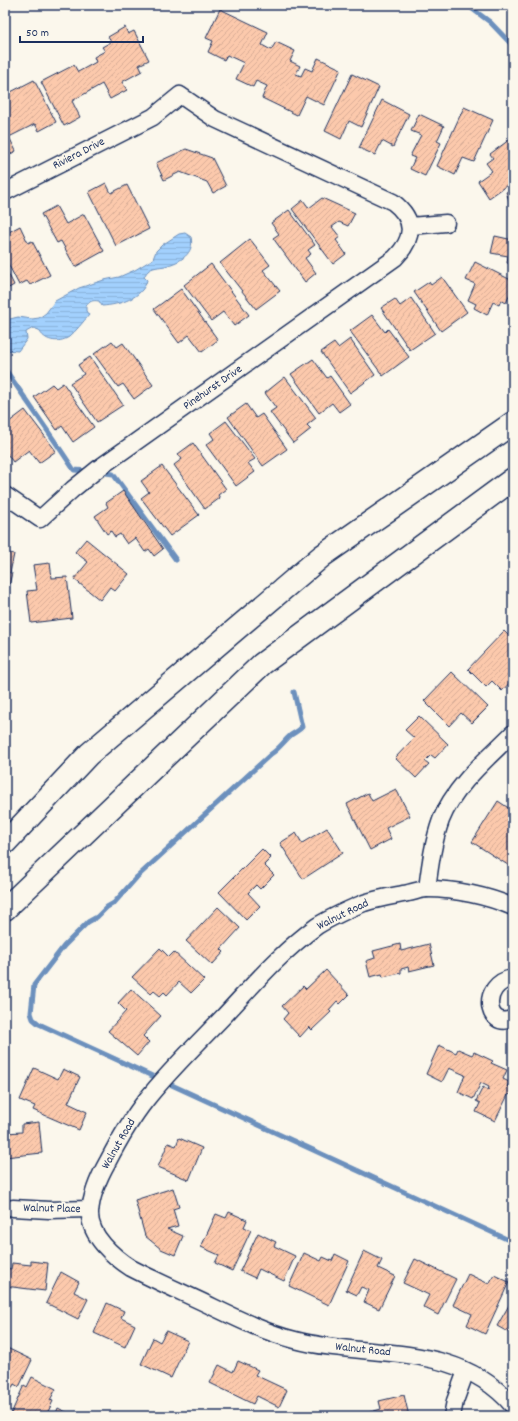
<svg xmlns="http://www.w3.org/2000/svg" width="518" height="1421" viewBox="0 0 518 1421" font-family="Dekko,sans-serif">
  <defs>
    <pattern id="water-rules" width="6" height="5" patternUnits="userSpaceOnUse"><rect width="6" height="5" fill="#a2d0fd"/><path d="M0 2.5h6" fill="none" stroke="#8bb3db"/></pattern>
    <pattern id="building-hatch" width="6" height="6" patternUnits="userSpaceOnUse"><rect width="6" height="6" fill="#fcc9ac"/><path d="M-1 1l2-2M0 6l6-6M5 7l2-2" fill="none" stroke="#d7ad96"/></pattern>
  </defs>
  <rect width="100%" height="100%" fill="#fbf7ec"/>
  <filter id="ink" filterUnits="userSpaceOnUse"><feTurbulence type="fractalNoise" baseFrequency=".025" numOctaves="2"/><feDisplacementMap in="SourceGraphic" scale="8" xChannelSelector="R" yChannelSelector="G"/><feConvolveMatrix kernelMatrix="1 2 1 2 8 2 1 2 1" color-interpolation-filters="sRGB"/></filter>
  <g filter="url(#ink)">
    <path fill="url(#water-rules)" stroke="#6c90bd" d="M185 233 191 237C195 254 180 262 165 266 160 267 152 267 148 271 146 273 145 275 144 277L147 280C143 298 119 305 102 306L99 301C92 300 90 301 86 306V311L89 315C83 322 76 331 69 337 58 344 44 341 39 330L33 328 26 332 27 339 18 351 5 350V323L10 319 18 317 32 319 39 318 46 313 55 301 79 288 104 280 119 277 135 270 153 259 156 251 162 245 179 234Z"/>
    <g fill="none" stroke-linecap="round" stroke-linejoin="round">
      <g stroke="#6c90bd" stroke-width="5">
        <polyline points="467,5 490,22 513,46"/>
        <path d="M5 369C28 403 52 436 74 470L89 471"/>
        <polyline points="99,472 113,474 176,560"/>
        <path d="M294 692 302 727C299 731 295 732 291 735 284 741 279 749 271 754L137 877 114 903 107 907 97 917 88 922 64 946 34 985 31 1013 33 1019 39 1024 513 1242"/>
      </g>
    </g>
    <g fill="url(#building-hatch)" stroke="#1b2f5e">
      <polygon points="220,9 268,32 262,45 271,50 276,42 295,51 290,61 300,66 296,74 301,76 305,68 312,71 318,58 341,69 324,105 306,96 297,115 262,98 267,86 256,81 253,87 236,79 244,63 227,55 224,60 208,52 213,41 206,38"/>
      <polygon points="125,27 128,34 134,31 149,60 139,65 142,71 122,82 127,90 110,99 102,84 72,101 80,117 64,126 41,82 74,65 78,72 96,62 94,57 105,51 102,47 111,42 108,37"/>
      <polygon points="352,74 379,87 361,127 349,121 341,139 325,131"/>
      <polygon points="34,80 56,122 39,131 35,124 9,137 16,151 5,157 5,95"/>
      <polygon points="382,100 409,114 393,147 382,141 375,155 359,148"/>
      <polygon points="464,107 493,120 474,162 463,158 455,175 437,166"/>
      <polygon points="419,114 444,126 437,141 441,143 425,176 410,169 415,158 410,156 421,135 411,131"/>
      <polygon points="513,137 513,181 489,198 478,181 492,171 486,163 493,158 490,154"/>
      <polygon points="186,149 212,158 226,186 213,193 207,182 180,172 164,180 156,163"/>
      <polygon points="106,183 111,193 127,185 149,229 116,246 89,192"/>
      <polygon points="513,190 513,211 506,192"/>
      <polygon points="322,198 355,213 348,226 339,222 332,227 340,237 336,240 346,254 333,264 292,209 303,200 309,208"/>
      <polygon points="56,206 66,224 84,214 104,251 75,267 61,241 57,243 41,214"/>
      <polygon points="289,210 315,245 308,250 311,254 305,258 316,273 305,282 273,238 279,234 271,223"/>
      <polygon points="20,226 28,243 32,241 50,275 30,285 27,281 19,285 5,258 5,234"/>
      <polygon points="495,236 513,240 513,272 511,272 513,264 507,263 508,256 491,253"/>
      <polygon points="250,239 270,265 263,270 280,291 256,309 220,263"/>
      <polygon points="475,262 513,281 513,296 510,294 506,303 501,300 499,305 493,302 487,315 474,308 476,304 468,300 475,284 466,280"/>
      <polygon points="211,264 249,315 234,326 223,312 211,321 184,285"/>
      <polygon points="5,267 14,285 5,290"/>
      <polygon points="442,277 467,312 441,331 414,292 429,282 431,285"/>
      <polygon points="181,289 218,340 202,352 189,335 179,343 154,309"/>
      <polygon points="411,298 435,333 410,350 381,308 395,299 400,306"/>
      <polygon points="372,315 385,332 388,329 409,357 383,376 350,331"/>
      <polygon points="350,339 375,375 350,393 321,352 334,343 338,348"/>
      <polygon points="112,341 117,347 123,343 153,385 134,399 123,384 118,387 94,354"/>
      <polygon points="90,357 123,405 97,422 70,383 84,374 78,365"/>
      <polygon points="313,359 327,378 330,376 350,404 339,412 332,403 319,413 291,374"/>
      <polygon points="285,377 316,418 307,425 311,429 293,443 270,412 276,408 265,393"/>
      <polygon points="63,383 94,427 73,442 62,426 57,430 34,397 52,384 56,388"/>
      <polygon points="246,404 256,418 262,414 287,449 263,466 228,417"/>
      <polygon points="25,410 56,451 39,463 29,450 13,462 5,451 5,425"/>
      <polygon points="226,421 255,459 248,463 255,472 236,486 206,445 214,439 210,433"/>
      <polygon points="193,443 226,489 218,495 220,498 205,509 174,465 182,459 178,454"/>
      <polygon points="162,466 199,515 170,536 141,498 149,492 141,481"/>
      <polygon points="123,491 163,549 154,556 149,549 145,552 135,538 127,544 120,534 115,537 111,531 107,534 95,516 108,507 106,503"/>
      <polygon points="86,539 129,574 115,591 110,587 100,600 74,579 88,562 75,552"/>
      <polygon points="5,552 14,554 10,573 12,573 9,585 7,584 5,592"/>
      <polygon points="50,563 52,578 67,577 72,618 31,623 27,591 37,590 33,565"/>
      <polygon points="504,631 513,640 513,659 511,661 513,663 513,679 502,691 492,681 486,687 468,669"/>
      <polygon points="452,672 488,707 472,723 461,713 449,726 424,701"/>
      <polygon points="419,716 448,744 435,758 431,755 425,761 429,764 416,778 395,758 414,738 405,730"/>
      <polygon points="396,789 410,816 386,828 391,839 370,850 347,804 368,793 372,801"/>
      <polygon points="498,801 513,811 513,863 511,867 472,842"/>
      <polygon points="327,828 343,853 303,879 280,843 296,833 302,843"/>
      <polygon points="262,849 271,858 264,865 274,875 260,889 256,885 248,893 260,906 246,920 219,892"/>
      <polygon points="218,907 240,928 221,949 224,952 212,965 186,941"/>
      <polygon points="400,944 401,951 429,944 434,965 409,971 408,967 401,969 401,973 383,977 382,974 370,977 366,961 375,958 373,951"/>
      <polygon points="160,948 169,957 174,952 204,980 191,993 179,982 167,995 164,992 160,996 154,991 151,994 132,977"/>
      <polygon points="326,970 349,995 340,1004 337,1001 329,1010 331,1012 312,1030 309,1027 300,1037 283,1019 288,1013 282,1006 303,986 306,989"/>
      <polygon points="131,989 161,1016 143,1036 149,1042 137,1056 108,1031 126,1011 118,1003"/>
      <polygon points="439,1045 456,1053 458,1049 472,1055 474,1052 493,1061 491,1063 507,1070 503,1079 509,1082 507,1087 513,1084 513,1093 508,1095 495,1121 476,1112 480,1103 476,1101 483,1087 488,1090 489,1087 481,1083 473,1099 458,1092 465,1075 449,1068 442,1082 426,1074"/>
      <polygon points="34,1068 58,1079 63,1069 80,1077 68,1103 87,1112 79,1130 33,1110 35,1106 20,1100"/>
      <polygon points="39,1122 42,1153 5,1157 5,1133 22,1132 22,1124"/>
      <polygon points="179,1138 202,1148 189,1180 158,1167 168,1143 176,1146"/>
      <polygon points="173,1188 179,1207 173,1209 178,1226 167,1229 183,1236 175,1255 161,1249 145,1236 135,1200"/>
      <polygon points="229,1212 247,1220 244,1227 251,1230 232,1271 215,1263 219,1255 201,1247 216,1214 226,1218"/>
      <polygon points="258,1233 276,1242 274,1246 295,1256 284,1281 259,1269 255,1278 240,1271"/>
      <polygon points="364,1251 382,1260 378,1268 395,1276 379,1309 364,1302 369,1290 361,1287 357,1295 346,1290"/>
      <polygon points="304,1253 321,1261 323,1257 332,1261 335,1254 349,1261 329,1305 289,1286"/>
      <polygon points="415,1259 456,1279 438,1315 423,1307 429,1295 403,1283"/>
      <polygon points="31,1261 48,1263 45,1291 5,1286 5,1268 11,1269 12,1263 31,1265"/>
      <polygon points="61,1272 79,1282 74,1292 88,1299 78,1319 46,1303"/>
      <polygon points="468,1274 489,1284 494,1275 509,1282 485,1334 467,1325 472,1314 453,1305"/>
      <polygon points="512,1300 513,1301 513,1335 497,1326"/>
      <polygon points="107,1303 124,1311 121,1318 135,1325 125,1347 94,1333"/>
      <polygon points="166,1331 188,1341 171,1378 141,1364 153,1338 160,1342"/>
      <polygon points="5,1347 32,1360 19,1387 14,1384 8,1396 5,1395"/>
      <polygon points="238,1361 258,1370 255,1375 287,1390 279,1407 257,1396 253,1404 210,1383 219,1365 233,1372"/>
      <polygon points="32,1377 56,1389 50,1400 53,1401 46,1416 10,1416 24,1385 27,1387"/>
      <polygon points="404,1395 409,1416 357,1416 381,1409 379,1401"/>
      <polygon points="58,1408 74,1416 55,1416"/>
    </g>
    <g fill="none" stroke-linecap="round" stroke-linejoin="round">
      <g stroke="#1b2f5e" stroke-width="19">
        <g id="minor">
          <path d="M5 192 153 117 180 95 215 119 393 202C415 219 415 238 395 258L99 468 73 489 40 519 5 495"/>
          <polyline points="410,226 446,223"/>
          <path d="M427 889C430 866 433 842 441 820 455 785 487 759 513 733"/>
          <path d="M513 907C488 896 455 889 427 889 421 889 414 892 408 893 393 896 378 898 364 903 351 908 328 919 317 926 281 952 253 985 223 1017 197 1044 169 1071 146 1100 131 1119 119 1140 108 1161 99 1177 91 1194 90 1213 89 1236 114 1257 131 1268 158 1282 186 1294 213 1307 240 1320 267 1333 295 1340 370 1360 456 1339 513 1406"/>
          <path d="M513 978C478 984 487 1032 513 1018"/>
          <polyline points="13,1208 49,1210 90,1209"/>
          <polyline points="452,1416 455,1401 466,1371"/>
        </g>
      </g>
      <g stroke="#1b2f5e" stroke-width="25">
        <g id="highway">
          <polyline points="5,843 89,754 322,556 513,423"/>
          <polyline points="5,909 262,664 513,479"/>
        </g>
      </g>
      <use href="#minor" stroke="#fbf7ec" stroke-width="16"/>
      <use href="#highway" stroke="#fbf7ec" stroke-width="22"/>
    </g>
  </g>
  <g text-anchor="middle" dominant-baseline="central" stroke-width="4" stroke-linejoin="round" paint-order="stroke">
    <g font-size="12" fill="#1b2f5e" stroke="#fbf7ec">
      <text transform="translate(79 154) rotate(-27)">Riviera Drive</text>
      <text transform="translate(213 388) rotate(-35)">Pinehurst Drive</text>
      <text transform="translate(343 915) rotate(-26)">Walnut Road</text>
      <text transform="translate(119 1144) rotate(-60)">Walnut Road</text>
      <text transform="translate(52 1209) rotate(1)">Walnut Place</text>
      <text transform="translate(363 1350) rotate(6)">Walnut Road</text>
    </g>
  </g>
  <rect width="518" height="1421" fill="none" stroke="#fbf7ec" stroke-width="20"/>
  <rect x="10" y="10" width="498" height="1401" fill="none" stroke="#1b2f5e" stroke-width="1.5" filter="url(#ink)"/>
  <path d="M20 36v6h123v-6" fill="none" stroke="#1b2f5e" stroke-width="2"/>
  <text x="26" y="36" font-size="12" fill="#1b2f5e" stroke="#fbf7ec" stroke-width="3" paint-order="stroke">50 m</text>
</svg>
